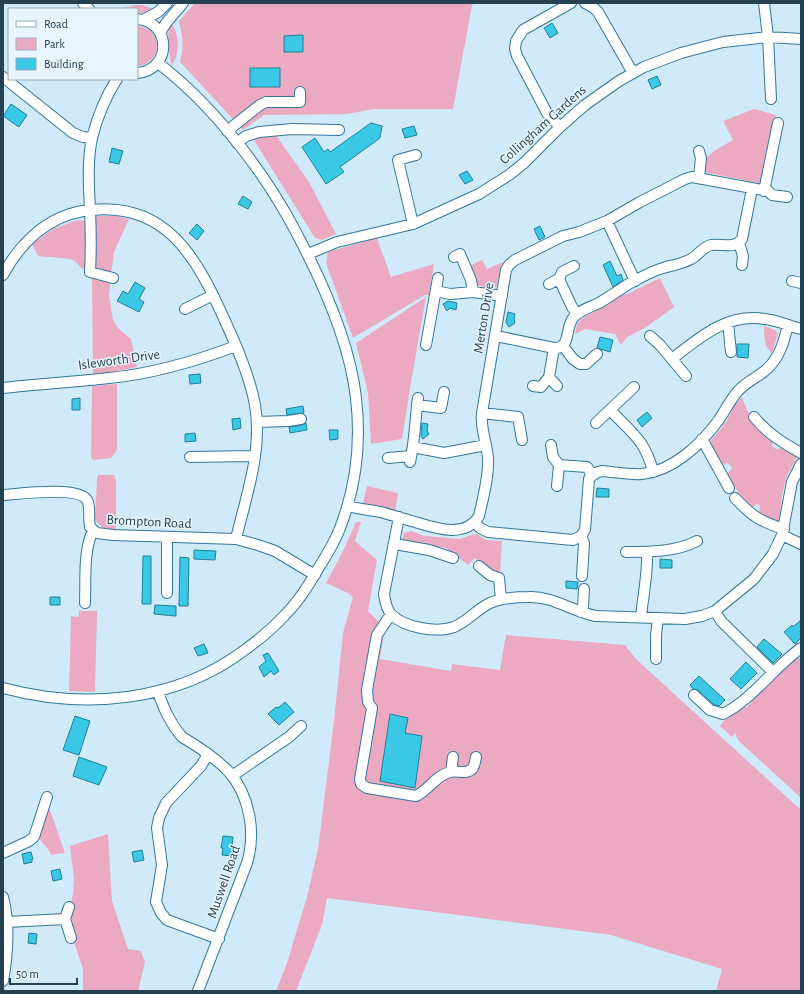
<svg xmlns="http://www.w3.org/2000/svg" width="804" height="994" viewBox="0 0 804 994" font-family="'Alegreya Sans',sans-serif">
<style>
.green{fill:#ecaac2}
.building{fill:#3ac8e7;stroke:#228094}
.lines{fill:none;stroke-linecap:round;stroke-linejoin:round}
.minor-casing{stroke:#33769b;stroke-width:12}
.minor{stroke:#fff;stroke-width:10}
.labels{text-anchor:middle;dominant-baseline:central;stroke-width:3;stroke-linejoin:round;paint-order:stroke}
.street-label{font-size:14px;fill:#254151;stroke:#e8f5fd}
</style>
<rect width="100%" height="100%" fill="#d0eafa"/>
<path class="green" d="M195 3H476L472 5 453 109H374L347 114 264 115 243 130 180 62C184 46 183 38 179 21Z
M135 5H142L154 9C148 12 143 13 137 13V9H119Z
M171 23C180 33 180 54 172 65 169 57 166 30 171 23Z
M137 26C163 28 164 62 138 66H137Z
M754 109 776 115 763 184 704 172 705 159 714 151 733 140 723 121Z
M275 134 309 182 336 234 322 240 315 238 252 137Z
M94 216H117L129 219 114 252 111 274 96 270Z
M78 220 85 221 86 225 85 267 82 269 76 262 70 259 39 256 37 254 32 244 53 229Z
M377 238 391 277 434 264 429 295H425L353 338 326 263 328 252Z
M482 260 487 269 503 262 500 270 497 286 492 289 476 285 469 266Z
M92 276 111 280 109 295 113 320 118 328 131 339 137 367 93 376Z
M660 278 674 307 645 328 627 337 621 345 615 334 585 329 575 334 577 324 584 317 606 306 620 295 627 294Z
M426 297 410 388 402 439 371 444 368 393 356 343Z
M764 326 775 330 778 333 772 353C764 347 764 336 764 326Z
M117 384V450L111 458 93 460 91 458 92 386Z
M742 397C746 409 752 422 762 431 767 436 770 436 773 443L772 446 776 449 783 448 798 456 787 475 782 495 779 523 770 521 759 513 760 505 757 504 753 507 745 503 727 474 732 468 728 463 724 465 718 461 710 442 726 422 734 406Z
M98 475H114L116 480V532L106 531 95 520 97 478Z
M367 486 398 493 395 512 363 503Z
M356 522H361L355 541 377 560 368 611 387 630 384 634 380 659 451 671 452 664 500 670 506 635 625 645 636 659 801 810V991H716L722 969 611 935 327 898 322 925 296 991H276L287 963 307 897 318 849 334 721 343 633 353 597 348 593 326 583 342 553Z
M411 531 425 536 460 539 471 535 477 534 486 540 502 541 500 574 493 573 475 558 468 565 446 548 401 542 404 533Z
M79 611H97L95 692 69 691 71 616 79 617Z
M794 658H801V798L738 740 735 733 732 737 720 726 728 716 745 707H747Z
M49 807 65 853 51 855C49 848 42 844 39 837Z
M108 834 112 901 128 949 141 951 145 962 138 991H83V969L74 942 72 935 71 902 73 894 74 880 70 846Z"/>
<path class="building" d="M552 23 558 33 550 38 544 28Z
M303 35V52H284V36Z
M250 68H280V87H250Z
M657 76 661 85 652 89 648 80Z
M11 104 27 115 19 127 3 116Z
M371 123 382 126 380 138 340 167 344 172 326 184 302 147 315 138 324 152 328 149 330 152Z
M414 126 417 135 405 138 402 129Z
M112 148 123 151 119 164 109 162Z
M467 171 473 180 465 184 459 175Z
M243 196 252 202 248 209 238 204Z
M197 224 204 231 197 240 189 233Z
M540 226 545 237 539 240 534 229Z
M610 261 617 276 621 274 623 280 613 287 603 265Z
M135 282 145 288 139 299 144 302 139 312 117 301 123 291 128 294Z
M448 301 457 303 456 310 450 308 447 311 443 304Z
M508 312 515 314 514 320 515 323 509 327 506 322Z
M600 337 613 340 610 352 597 348Z
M737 344H749L748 358 737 357Z
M200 374 201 383 190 384 189 375Z
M80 398V410H72V399Z
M303 406 304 413 287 415 286 409Z
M647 412 652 418 642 427 637 420Z
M240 418 241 428 233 430 232 419Z
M306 423 307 430 290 433 289 427 302 425Z
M422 423 428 424 427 431 429 434 423 439 421 436Z
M329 430H338V439L330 440Z
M195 433 196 441 185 442V434Z
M597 488 609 489V497H596Z
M194 550 216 551 215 560 194 559Z
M143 556H151V604H142Z
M180 557 189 558 188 606H179Z
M660 559 672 560V568H660Z
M566 581 578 582 577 589 566 588Z
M50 597H60V605H50Z
M155 605 176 606V616L154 614Z
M801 620V638L795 644 784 632 792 625 793 627Z
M764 639 782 654 773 663 757 647Z
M204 644 208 653 198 656 194 648Z
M268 653 279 671 274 675 271 671 264 677 259 667 266 661 263 655Z
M746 662 757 673 741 689 730 679Z
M699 676 725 700 719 706 713 704 698 690 693 689 690 685Z
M285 702 294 712 279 725 268 714 276 707 278 708Z
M390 714 408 718 405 733 422 736 415 788 380 781Z
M75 716 90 721 79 755 63 750Z
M79 757 107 767 99 785 73 776Z
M223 836 233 837 232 847 234 848 233 856 222 855 223 848H221Z
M142 850 144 860 134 862 132 852Z
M31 852 33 859H32V862L24 864 22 854Z
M60 869 62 879 53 881 51 871Z
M29 933 37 934 36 944 28 943Z"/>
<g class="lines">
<defs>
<path id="minor" d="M83 3 89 9
M585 3 594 8 598 12 633 73
M764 3 768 37 771 99
M137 19C172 22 172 70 137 73
M143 20 158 12 167 3
M160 33 166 23 183 3
M3 77 73 133 83 137 92 138
M560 127 547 113 517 56 515 49 516 41 523 30 571 3
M227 131 260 105 266 102H300V92
M237 143 246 136 259 132 292 129 339 130
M699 177 701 158 699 151
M764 191 778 123
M607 221 635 281
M413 224 398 160 416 155
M739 243 743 256 742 265
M308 254 337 242 413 224 479 194 509 175 524 163 560 127 585 105 619 81 644 67 681 53 723 42 768 37 801 39
M454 257 460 254 471 280 473 292
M574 266 562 272 559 279 572 307 577 314
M3 275C20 243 47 217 83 211 166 198 197 258 226 323 238 349 250 377 255 405 263 450 246 496 236 539
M113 278 90 272C91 252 91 232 90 211 89 187 87 162 92 138 97 118 106 96 117 79
M792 281 801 283
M549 284 559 279
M436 291 450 294 473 292 502 296
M185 309 213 295
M728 323 731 352
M496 336 554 348C571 349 565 328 573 318 579 310 591 307 599 303 609 297 618 291 627 285 638 279 651 271 663 268 673 265 682 264 691 259 699 255 702 247 711 245 723 243 733 250 742 239L752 189
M650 336 660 345 686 376
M426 345 438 278
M563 346 573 359 580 364H586L597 354
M672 359C700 337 727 313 765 319 777 320 789 326 801 329
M549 377 557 386
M533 386 541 387 549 377 554 348
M3 388C38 384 74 382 109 378 152 374 196 361 236 346
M417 405 441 408 444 392
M610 410C631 432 646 441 653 472
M482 413 518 417 522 440
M754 417C767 433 783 443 801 453
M257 422 288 421 301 419
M596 423 634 387
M702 439 729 488
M551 445 553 457 559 465 557 486
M413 447 444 453 486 445
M190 457 255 456
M388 458 411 456
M410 462C415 441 415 419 418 398
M559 465 587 467 592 475
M3 495C19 494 79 486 87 500 91 507 88 518 90 527L97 533 113 535 236 539 258 545 275 551 315 575
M735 498C752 516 759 521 784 529
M348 506C359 509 370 510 381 512 390 515 399 517 408 520 430 526 464 541 479 516 483 498 489 477 488 458 487 443 480 428 482 413L506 270 509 265 515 260 563 236 579 232 607 221 640 202 685 179 692 177 768 191 772 195 787 197
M399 517 384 594C385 600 386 609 391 614 404 628 437 633 454 627 467 622 477 609 490 603 502 598 516 597 529 597 553 596 573 612 596 616L685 619 702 616 715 611 754 579 773 554 782 535 792 482 801 464
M475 523 480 528 488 532 573 540 581 536 585 530 589 479C593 474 596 472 602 471 615 472 629 475 642 474 673 471 700 445 718 421 725 411 730 400 738 391 746 382 758 377 767 369 780 357 784 341 788 325
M782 535 801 544
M581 536 584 543 582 576
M395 544 429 550 453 558
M626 552C649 552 676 552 697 541
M479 566 490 575 499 578 501 599
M167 593V537
M85 603C86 579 83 552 93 530
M715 611 721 621 773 672
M581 612 583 607 584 589
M391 614 377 635 367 690 368 702 372 708 360 779 361 784 367 788 416 796C429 790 436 775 450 772 457 770 466 775 472 769 475 766 475 761 476 757
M641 617C643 595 648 574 647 552
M656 659V635L658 618
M3 688C85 710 177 702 246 649 260 639 273 628 285 615 298 602 309 585 318 569 326 556 335 542 340 528 356 487 361 441 356 398 350 344 322 281 297 234 265 172 213 105 158 63
M158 692C164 709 170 723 182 737 199 747 216 758 229 772 250 796 256 833 247 863L198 991
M694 695 710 710 723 714C754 698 773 668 801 648
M208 754 201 766 166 803 159 818 157 828 162 865 156 902 161 913 167 920 219 939
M451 772 453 757
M232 776 289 737 301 726
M3 853 29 841 34 837 47 797
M3 897C10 924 8 953 3 981
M69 907 65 919 71 938
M7 922 65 919"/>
</defs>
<use href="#minor" class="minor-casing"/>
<use href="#minor" class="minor"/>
</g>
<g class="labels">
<g class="street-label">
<text transform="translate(543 125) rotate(-42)">Collingham Gardens</text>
<text transform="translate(484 318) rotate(-81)">Merton Drive</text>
<text transform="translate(119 360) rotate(-8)">Isleworth Drive</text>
<text transform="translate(149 522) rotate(3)">Brompton Road</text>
<text transform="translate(224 882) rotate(-71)">Muswell Road</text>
</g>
</g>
<rect width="804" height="994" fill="none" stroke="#254151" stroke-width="8"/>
<rect x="8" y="8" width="130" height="72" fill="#e8f5fd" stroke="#9aadb8"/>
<rect x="16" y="21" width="20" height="6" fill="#ffffff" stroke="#9aadb8"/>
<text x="44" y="28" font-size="12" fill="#254151">Road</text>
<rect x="16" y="38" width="20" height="12" fill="#ecaac2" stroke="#9aadb8"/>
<text x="44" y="48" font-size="12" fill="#254151">Park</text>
<rect x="16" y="58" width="20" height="12" fill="#3ac8e7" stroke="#9aadb8"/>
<text x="44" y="68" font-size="12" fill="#254151">Building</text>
<path d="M10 978v6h67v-6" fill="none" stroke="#254151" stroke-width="2"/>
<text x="16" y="978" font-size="12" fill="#254151" stroke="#e8f5fd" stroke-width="3" paint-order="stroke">50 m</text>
</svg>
